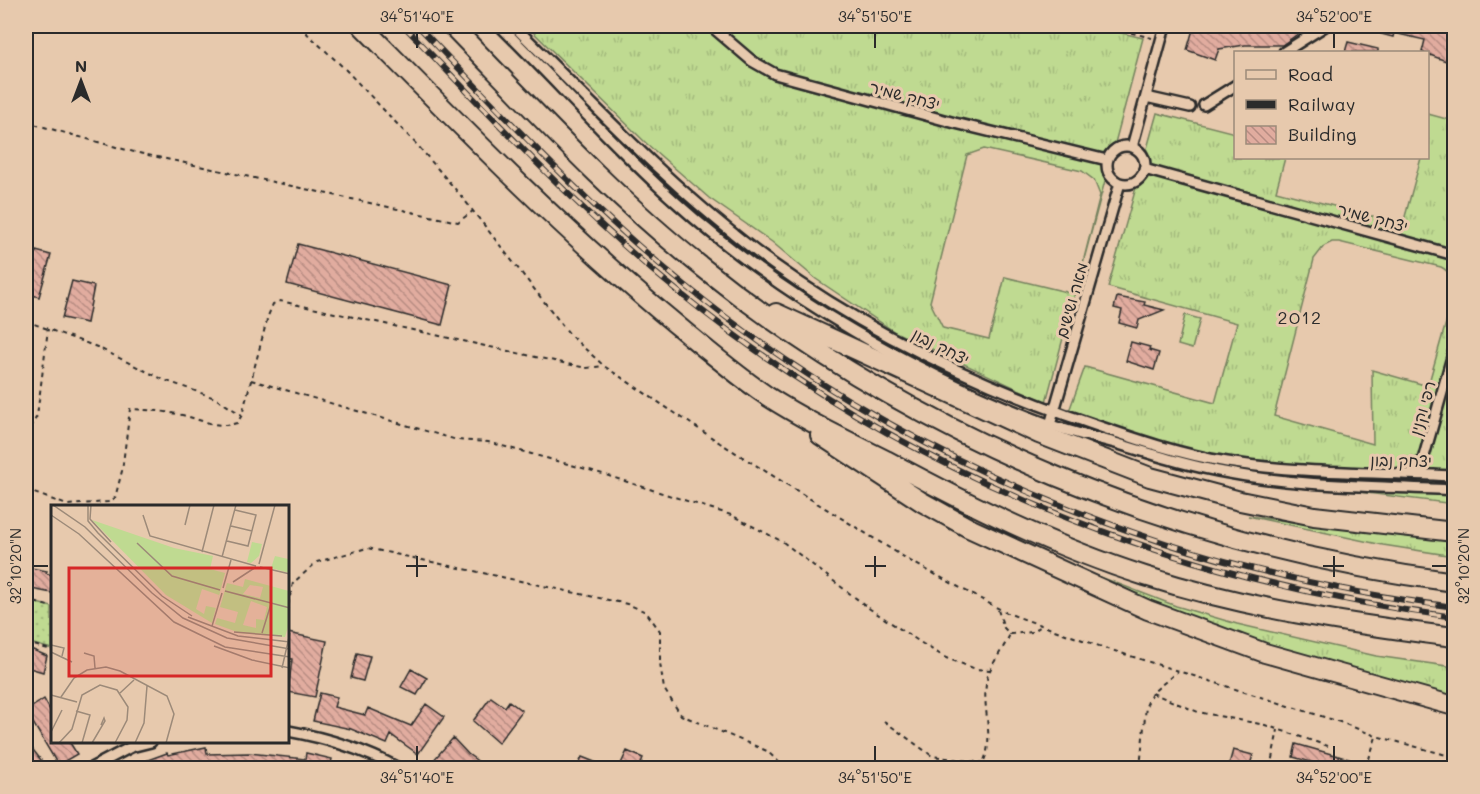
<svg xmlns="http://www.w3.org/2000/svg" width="1480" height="794" viewBox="0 0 1480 794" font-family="Mali,'Playpen Sans Hebrew',sans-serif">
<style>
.grass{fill:url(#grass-tufts);stroke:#75825e;stroke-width:1.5;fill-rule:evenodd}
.park{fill:url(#park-dots);stroke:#75825e;stroke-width:1.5}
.pitch{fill:#bfda91;stroke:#75825e;stroke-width:1.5}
.building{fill:url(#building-back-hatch);stroke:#2b2b2b;stroke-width:1.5}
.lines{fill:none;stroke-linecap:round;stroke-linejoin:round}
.street-casing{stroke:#2b2b2b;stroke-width:14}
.highway-casing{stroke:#2b2b2b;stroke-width:22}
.path{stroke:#2b2b2b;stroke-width:2;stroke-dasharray:4.5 4.5;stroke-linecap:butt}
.street{stroke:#e7c9ad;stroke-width:9}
.highway{stroke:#e7c9ad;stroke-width:18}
.rail-casing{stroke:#2b2b2b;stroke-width:6}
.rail{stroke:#e7c9ad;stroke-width:4;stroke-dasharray:11;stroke-linecap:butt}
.ticks{fill:none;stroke:#2b2b2b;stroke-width:2}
.labels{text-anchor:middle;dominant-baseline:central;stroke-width:6;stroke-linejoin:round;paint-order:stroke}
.street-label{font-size:16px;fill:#2b2b2b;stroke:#e7c9ad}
.neighbourhood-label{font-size:18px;letter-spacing:1.5px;fill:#2b2b2b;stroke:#e7c9ad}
.inset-road{fill:none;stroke:#9c8a79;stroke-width:1.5}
.view{fill:#d62828;fill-opacity:0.15;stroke:#d62828;stroke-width:3}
.inset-edge{fill:none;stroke:#2b2b2b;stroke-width:3}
.neatline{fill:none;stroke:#2b2b2b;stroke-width:2}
.ticks-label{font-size:15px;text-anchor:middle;fill:#2b2b2b}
</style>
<defs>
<pattern id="grass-tufts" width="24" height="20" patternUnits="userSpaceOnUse" patternTransform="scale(1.5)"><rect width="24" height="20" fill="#bfda91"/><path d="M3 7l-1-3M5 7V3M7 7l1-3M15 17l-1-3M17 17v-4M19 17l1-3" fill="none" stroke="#a4bb7d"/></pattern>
<pattern id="park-dots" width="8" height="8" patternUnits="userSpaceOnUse" patternTransform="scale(1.5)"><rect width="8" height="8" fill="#bfda91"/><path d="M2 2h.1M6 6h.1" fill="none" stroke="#a4bb7d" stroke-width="1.8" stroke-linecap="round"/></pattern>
<pattern id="building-back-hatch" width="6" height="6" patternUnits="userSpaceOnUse" patternTransform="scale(1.5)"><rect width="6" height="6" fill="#e1ac9f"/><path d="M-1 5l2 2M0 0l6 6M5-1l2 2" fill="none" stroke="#b78c82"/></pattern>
</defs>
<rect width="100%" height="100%" fill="#e7c9ad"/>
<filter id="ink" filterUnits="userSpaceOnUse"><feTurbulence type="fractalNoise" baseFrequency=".0167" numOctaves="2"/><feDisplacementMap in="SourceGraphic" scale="12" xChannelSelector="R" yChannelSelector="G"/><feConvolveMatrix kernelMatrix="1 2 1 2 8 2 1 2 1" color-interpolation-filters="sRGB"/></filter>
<g filter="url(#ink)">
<path class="grass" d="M527 26H1092L1143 38 1046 402 895 332 816 279 772 242 709 198 647 144ZM984 149 1082 171 1094 180 1100 195 1075 294 1005 277 989 339 943 328 930 302 967 155Z
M1157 113 1235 133 1236 158H1285L1276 191 1403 224 1421 158H1428V114L1454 121V504L1256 479 1069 411 1085 367 1215 403 1237 323 1108 287ZM1332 242H1339L1441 267C1453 273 1455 285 1453 298L1428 386 1372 370 1373 444 1274 416 1314 259 1324 246Z
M1248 516 1394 535 1454 539V556L1383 545Z
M1051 558 1176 606 1237 624 1376 656 1454 667V698L1267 646 1150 603Z"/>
<path class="park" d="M26 600 52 607V649L26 642Z"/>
<path class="pitch" d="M1185 315 1200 319 1192 349 1178 345Z"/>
<path class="building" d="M1194 26H1309L1282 45H1245L1219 49 1215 60 1187 50Z
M1379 26H1455L1446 61 1422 52 1425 40 1394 33 1393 37 1381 34Z
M1348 42 1378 49V52H1345Z
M298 244 452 285 442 325 287 284Z
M36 251 51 255 39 297 26 293Z
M72 281 94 286 87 323 62 318Z
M1117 297 1145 302 1144 305 1164 310 1139 320 1137 328 1119 323 1122 310 1114 308Z
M1131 342 1150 347 1149 350 1159 353 1154 370 1126 361Z
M26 567 47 571 46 573 52 575V593L26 588Z
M288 633 327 641 315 697 288 692 292 659 288 658Z
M26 647 47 656 43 672 26 667Z
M357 653 370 656 363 681 351 678Z
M411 669 427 678 417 695 401 687Z
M320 693 337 697 334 707 365 715 368 708 411 726 426 704 444 717 418 754 391 735 387 744 351 729 313 721Z
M491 697 505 707 509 701 522 711 498 743 473 721Z
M44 699 52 714V741H69L77 754 58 765 26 711Z
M453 738 468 754 487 768H438L431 763Z
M26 741 45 765 40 768H26Z
M1296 744 1349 759 1346 768H1332L1293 757Z
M206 747 207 754 249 753 305 759 306 753 332 759 330 768H218V763L193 768H126L167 753 168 755Z
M1233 750 1253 755 1249 768H1228Z
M627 751 643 758 639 768H619Z
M582 757 610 768H577Z"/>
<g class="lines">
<defs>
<path id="street" d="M500 26C560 85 616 149 679 205 780 296 921 377 1048 424 1072 433 1098 438 1122 445 1158 456 1193 467 1229 473 1304 487 1379 486 1454 490
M514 26C597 108 678 195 773 264 863 329 962 377 1066 415 1119 433 1172 453 1227 462 1303 474 1378 472 1454 476
M711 26 752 61 775 74 955 123 1107 160
M1284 52 1325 26
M1146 97 1190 107
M1204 105 1236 85
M1107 165a19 19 0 1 1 38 0a19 19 0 1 1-38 0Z
M1132 147 1165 26
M1144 169 1454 255
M1050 425 1120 183
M1419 474 1454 350
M288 731C327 738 363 749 398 768
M91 768 131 747 151 742"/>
<path id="highway" d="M362 26C460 125 554 222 660 311 695 340 729 370 767 396 804 420 846 440 886 460 970 505 1054 547 1145 576 1245 608 1350 624 1454 637
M452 26C533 109 611 195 702 267 917 440 1181 547 1454 582
M776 313 1039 434 1150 477 1240 501 1314 516 1454 532
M820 435 922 502 969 528 1148 610 1265 653 1454 706"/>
</defs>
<use href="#street" class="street-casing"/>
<use href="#highway" class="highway-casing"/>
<path class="path" d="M299 26 344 68 419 147 462 197 571 336 604 366 720 443 912 562 1007 613 1105 648 1340 722 1376 736 1454 757
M1105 26 1152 38
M26 122 134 152 458 222 473 211
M26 321 97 347 164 380 215 398 242 415
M251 380 457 440 488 442 593 471 731 515 783 542 870 609 923 644 946 658 976 669 990 670
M26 436 37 416 48 329
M26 490 67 505 108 502 115 498 122 471 130 409C147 410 165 411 182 415 202 420 217 429 237 423L242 415 268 316 273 304 280 301 586 368 604 366
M26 600 52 607
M288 605 293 583 317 562 367 548 627 604 646 612 660 631V663L664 689 681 715 767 751 785 768
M998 610 1004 628 1010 634 1032 632 1043 625
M26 643 52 650
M1152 693 1198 712 1265 725 1328 746
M884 721 932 756 983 763
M980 768C997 742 982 713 986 685 988 666 1003 651 1010 634
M1140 768 1146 706 1152 693 1178 671
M1270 768 1278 730
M1366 768 1376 737"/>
<use href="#street" class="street"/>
<use href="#highway" class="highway"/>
<defs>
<path id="rail" d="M404 26C493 118 580 213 680 293 901 472 1173 581 1454 617
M418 26C504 115 588 207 685 285 903 463 1176 572 1454 607"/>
</defs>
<use href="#rail" class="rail-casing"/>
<use href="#rail" class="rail"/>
</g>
</g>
<path class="ticks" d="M417 33V48M875 33V48M1334 33V48M417 556V577M875 556V577M1334 556V577M33 566H48M406 566H427M865 566H886M1323 566H1344M1432 566H1447M417 746V761M875 746V761M1334 746V761"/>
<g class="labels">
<g class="street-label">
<text transform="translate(905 95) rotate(15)">יצחק שמיר</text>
<text transform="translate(1373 217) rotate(15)">יצחק שמיר</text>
<text transform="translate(1071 300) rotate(-74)">מאה ושישים</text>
<text transform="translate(941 346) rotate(27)">יצחק נבון</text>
<text transform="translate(1422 408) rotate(-74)">רפי וקנין</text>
<text transform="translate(1401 460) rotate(1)">יצחק נבון</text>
</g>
<g class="neighbourhood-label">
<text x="1300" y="317">2012</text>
</g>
</g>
<g transform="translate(51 505)">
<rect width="238" height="238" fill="#e7c9ad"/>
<path d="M41 15 123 43 162 51 159 64 174 68 161 118 115 90ZM151 84 168 90 165 103 155 101 153 109 145 104ZM194 74 238 86V119L234 132 189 128 164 119 166 113 184 118 187 107 169 102 176 78 192 82ZM199 80 212 82 209 93 192 89ZM200 96 216 102 213 115 205 114V123L192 120Z" fill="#bfda91" fill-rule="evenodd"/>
<path d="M201 37 211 39 208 51 200 58 196 57ZM238 50V68L220 63 224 51 237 54Z" fill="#bfda91"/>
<path class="inset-road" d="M2 0 34 22 101 88 132 113 176 133 239 144M37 0V16L47 28 111 91 141 111M40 0 39 14 60 37M0 10 28 29 123 117 174 142 239 152M92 10 99 31 205 61M134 20 139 0M180 21 201 26M176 36 197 41 205 10 184 5M86 38 121 71 169 85M151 47 163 0M171 52 185 0M208 59 224 0M209 62 239 69M182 77 205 62M172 83 180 55M174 86 239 103M137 112 187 131 239 137M161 121 171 88M183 127 231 131M211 128 220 99M0 140 13 143 11 151M163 141 201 155 239 163M0 147 21 157M33 148 43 151 44 163M231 163 239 128M69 188 83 175M0 190 26 197M10 192 23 173 36 165 55 162 69 166 116 191 123 209 115 238M25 206 39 210 31 238M0 227 11 205M8 238 21 224 31 190 49 180 66 185 77 202 76 215 64 238M41 238 54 216 53 213 50 220M84 238 93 218 96 181"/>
<path class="view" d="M18 63H220V171H18Z"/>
<rect width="238" height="238" class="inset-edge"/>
</g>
<rect width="1480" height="794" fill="none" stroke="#e7c9ad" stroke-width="66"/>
<rect x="1234" y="51" width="195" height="108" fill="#e7c9ad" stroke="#9c8a79" stroke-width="1.5"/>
<rect x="1246" y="70" width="30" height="9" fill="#e7c9ad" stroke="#9c8a79" stroke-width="1.5"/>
<text x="1288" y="81" font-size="18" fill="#2b2b2b">Road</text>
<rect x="1246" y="100" width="30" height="9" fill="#2b2b2b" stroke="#9c8a79" stroke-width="1.5"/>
<text x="1288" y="111" font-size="18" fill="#2b2b2b">Railway</text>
<rect x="1246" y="126" width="30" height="18" fill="url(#building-back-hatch)" stroke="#9c8a79" stroke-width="1.5"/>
<text x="1288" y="141" font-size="18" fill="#2b2b2b">Building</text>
<g transform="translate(81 81)" stroke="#e7c9ad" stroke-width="4.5" paint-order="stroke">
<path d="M0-4.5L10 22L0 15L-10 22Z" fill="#2b2b2b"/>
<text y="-9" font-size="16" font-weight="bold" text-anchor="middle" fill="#2b2b2b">N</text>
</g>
<rect x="33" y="33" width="1414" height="728" class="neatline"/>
<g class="ticks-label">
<text x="417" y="22">34°51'40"E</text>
<text x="875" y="22">34°51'50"E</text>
<text x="1334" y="22">34°52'00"E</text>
<text transform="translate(16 566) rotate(-90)" y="5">32°10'20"N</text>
<text transform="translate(1464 566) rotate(-90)" y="5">32°10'20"N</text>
<text x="417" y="783">34°51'40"E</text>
<text x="875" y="783">34°51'50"E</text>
<text x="1334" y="783">34°52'00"E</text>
</g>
</svg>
